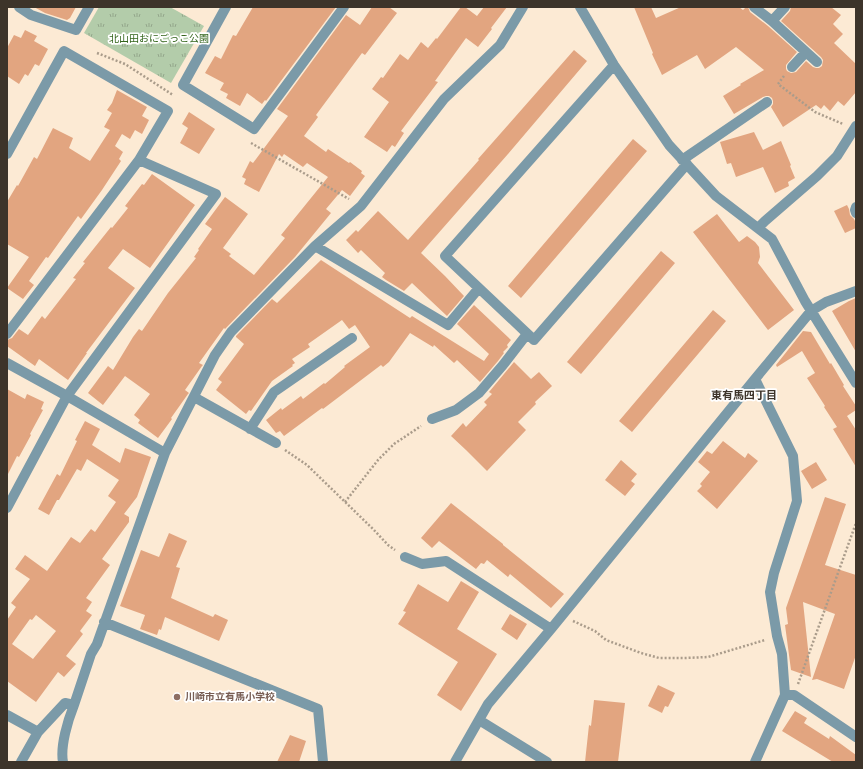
<svg xmlns="http://www.w3.org/2000/svg" width="863" height="769" viewBox="0 0 863 769" font-family="'Nunito Sans','Noto Sans JP',sans-serif">
<style>
.park{fill:url(#park-tufts)}
.building{fill:#e2a580;fill-rule:evenodd}
.lines{fill:none;stroke-linecap:round;stroke-linejoin:round}
.path{stroke:#aa9c8b;stroke-width:2.5;stroke-dasharray:2 2;stroke-linecap:butt}
.minor{stroke:#7b9aa8;stroke-width:10}
.education-dot{fill:#8d6e63;stroke:#fff;stroke-width:1.5}
.labels{text-anchor:middle;dominant-baseline:central;stroke-width:3.5;stroke-linejoin:round;paint-order:stroke}
.park-label{font-size:10px;fill:#32641a;stroke:#fff}
.education-label{font-size:10px;font-weight:bold;fill:#785e54;stroke:#fff;text-anchor:start}
.neighbourhood-label{font-size:11px;font-weight:bold;fill:#3d342a;stroke:#fff}
</style>
<defs>
<pattern id="park-tufts" width="24" height="20" patternUnits="userSpaceOnUse"><rect width="24" height="20" fill="#b3ccaa"/><path d="M3 7l-1-3M5 7V3M7 7l1-3M15 17l-1-3M17 17v-4M19 17l1-3" fill="none" stroke="#93a68b"/></pattern>
</defs>
<rect width="100%" height="100%" fill="#fcead4"/>
<path class="park" d="M99 7H170L204 26 171 83 84 33Z"/>
<path class="building" d="M34 7H76L70 18 67 20 45 13Z
M253 7H336L266 101 265 100 262 104 247 93 240 106 226 98 228 94 220 90 224 83 205 73 215 56 221 59 233 35 236 36Z
M372 7H389L397 13 365 55 362 53 316 115 318 117 304 136 326 152 328 149 349 163 350 162 362 171 361 173 365 176 350 196 342 190 326 209 331 213 295 257 225 329 224 328 199 363 203 365 202 366 185 390 189 393 188 394 171 418 172 419 158 438 138 423 140 420 134 415 150 394 125 376 103 405 88 393 108 366 113 370 133 337 139 329 142 331 168 293 196 258 194 257 199 250 198 249 212 229 205 224 225 197 248 214 223 248 231 254 229 256 254 275 285 238 281 235 328 177 307 163 303 167 284 154 282 157 279 154 259 192 244 184 246 179 242 177 250 161 253 163 288 116 277 109 346 15 360 25Z
M461 7H465L477 16 484 7H507L491 28 492 29 478 47 466 38 435 81 438 82 401 131 404 133 395 147 392 145 387 152 364 137 389 102 372 89 381 77 383 78 400 54 408 60 421 42 428 48 436 38 437 39Z
M634 7H651L656 18 681 7H739L743 10 746 7H748L750 12 768 26 797 52 786 65V69L787 71 791 73 796 72 806 61 813 67 816 68H819L822 66 823 60 821 57 781 21 790 11 791 7H831L841 15 833 24 843 34 834 43 856 64V92L844 106 838 101 830 111 824 105 821 109 816 105 783 127 771 107 773 104V101L772 98 769 96H766L763 97 734 114 723 96 741 85 740 84 764 70 736 47 705 69 697 55 662 75 652 54 653 53Z
M25 30 37 36 34 41 48 49 39 66 35 64 28 76 25 74 19 84 7 76V48L14 35 21 38Z
M574 50 587 61 508 154 421 253 445 276 464 296 447 316 412 283 404 291 386 280 382 277 385 273 361 250 358 253 346 240 356 230 358 232 378 211 408 240 479 160 478 159Z
M117 90 147 107 142 116 149 120 142 134 135 130 130 139 122 134 115 146 123 152 119 159 121 161 102 190 81 219 78 216 48 258 46 257 29 281 34 285 23 299 7 288 29 257 7 244V202L17 185 18 186 34 157 37 159 53 128 73 138 69 148 90 161 110 130 104 127 112 113 107 110 112 103Z
M189 112 215 129 199 154 180 143 188 128 182 124Z
M754 132 763 150 781 141 791 165 790 166 795 178 788 182 789 186 775 193 763 167 736 177 731 163 727 164 720 142Z
M633 139 647 151 521 298 508 286Z
M152 174 195 205 150 268 123 249 108 268 135 288 86 353H87L68 380 39 359 35 366 7 346V340L12 338 19 329 28 335 42 316 45 319 76 279 73 278 85 263 83 262 111 227 112 228 128 208 125 206 142 184 144 185Z
M847 205 849 209 850 215 854 219 856 223V228L845 233 834 211Z
M717 214 739 242 747 236 755 242 759 247 760 257 758 263 794 310 768 330 693 232Z
M661 251 675 263 581 374 567 362Z
M321 260 410 318 412 316 484 361 489 354 457 324 474 305 511 340 507 345 508 347 503 352 504 353 498 361 480 382 457 360 454 363 434 345 433 347 410 333 389 362 383 367 381 365 323 409 322 408 284 436 280 431 276 433 266 420 281 408 282 410 301 396 303 399 324 383 325 384 345 367 344 366 370 347 355 325 349 329 342 320 308 344 310 347 292 359 295 363 292 365 293 366 272 381 251 411 249 410 246 414 216 390 222 382 218 379 244 344 236 337V336L272 299 277 303Z
M856 298V352L832 311 849 301Z
M713 310 726 321 632 432 619 421Z
M803 331 811 332 830 364 831 363 844 385 843 386 856 406V410L847 416 856 430V467L833 429 837 427 824 407 825 406 807 378 815 373 802 351 777 367 776 365Z
M514 362 531 379 539 372 552 386 535 402 536 404 518 422 526 430 487 471 466 450 451 436 463 423 466 427 487 405 484 402 492 394 489 392Z
M7 389 25 399 27 394 44 402 41 409 43 410 30 434 31 435 19 457 17 456 7 476Z
M85 421 100 429 92 445 120 463 125 448 151 457 137 497 124 514 129 517V522L102 559 110 565 86 598 92 602 86 611 92 615 80 631 83 634 66 656 76 664 64 677 58 672 36 702 7 681V620L16 607 11 603 30 579 15 569 25 555 47 571 71 537 80 543 91 529 95 532 116 502 108 496 119 480 87 459 81 471 77 469 59 500H57L49 515 38 509 57 474 60 476 77 441 75 440ZM36 615 56 631 33 659 12 644 30 619 32 620Z
M723 441 745 458 748 453 758 461 717 509 697 491 702 486 700 484 710 472 698 462 707 451 712 454Z
M621 460 637 474 631 481 635 484 625 496 605 480Z
M816 462 827 480 812 489 801 471Z
M825 497 846 504 825 565 856 575V655L844 689 817 679 812 680 835 614 803 602 811 677 791 670 785 625 788 624 786 608Z
M451 503 503 544V545L564 594 551 608 510 574 508 577 487 560 484 564 481 563 476 569 439 541 432 548 421 538Z
M169 533 187 541 176 567 180 568 171 598 213 617 215 614 228 620 219 641 165 617 161 630 159 629 157 635 140 629 145 615 120 606 141 550 159 557Z
M461 581 479 592 457 629 497 654 461 711 437 695 458 662 398 624 406 612 403 611 418 584 448 602Z
M510 614 527 624 517 640 501 629Z
M658 685 675 693 668 707 665 706 662 713 648 706Z
M594 700 625 703 618 762H585L589 725 591 726Z
M795 711 807 718 804 723 829 739 830 736 856 755V762H833L782 731Z
M290 735 306 741 299 762H277Z"/>
<g class="lines">
<path class="path" d="M97 53 125 64 173 95
M784 76 778 84 815 112 843 124
M251 143 349 199
M285 450 307 465 373 529 388 545 395 550
M345 502 378 460 394 444 421 426
M573 621 595 631 606 640 641 653 659 658H685L708 657 765 640
M798 684 856 523"/>
<path class="minor" d="M19 7 31 15 76 30 89 7
M226 7 183 85 254 129 344 7
M580 7 614 65 669 145 716 196 772 239 805 301 856 383
M754 7 772 21
M785 7 772 21 817 62
M614 65 445 256 534 340 687 164
M792 67 806 52
M7 154 64 51 168 111 139 160 7 334
M139 160 216 194 67 396 165 453
M682 160 767 102
M856 207 855 210 856 213
M758 228 765 221 817 176 837 156 856 126
M315 246 448 325 479 288
M7 363 67 396 7 508
M755 379 793 456 797 501 774 573 770 592 777 636 782 654 785 695 755 762
M194 397 276 443
M432 419 456 410 479 393 503 365 527 334
M250 429 274 392 352 338
M405 557 422 564 446 561 551 629
M104 622 318 709 323 762
M785 695H794L856 737
M7 715 38 732
M479 720 547 762
M21 762 38 732 65 703 74 705 91 654 97 644 165 453 215 355 231 332 315 246 361 206 444 99 500 45 523 7
M63 762C60 746 68 720 74 705
M455 762 488 704 551 629 755 379 811 311 826 302 856 291"/>
</g>
<circle class="education-dot" cx="177" cy="697" r="4"/>
<g class="labels">
<g class="park-label">
<text x="159" y="39">北山田おにごっこ公園</text>
</g>
<g class="education-label">
<text x="185" y="697">川崎市立有馬小学校</text>
</g>
<g class="neighbourhood-label">
<text x="744" y="395">東有馬四丁目</text>
</g>
</g>
<rect width="863" height="769" fill="none" stroke="#3d342a" stroke-width="16"/>
</svg>
